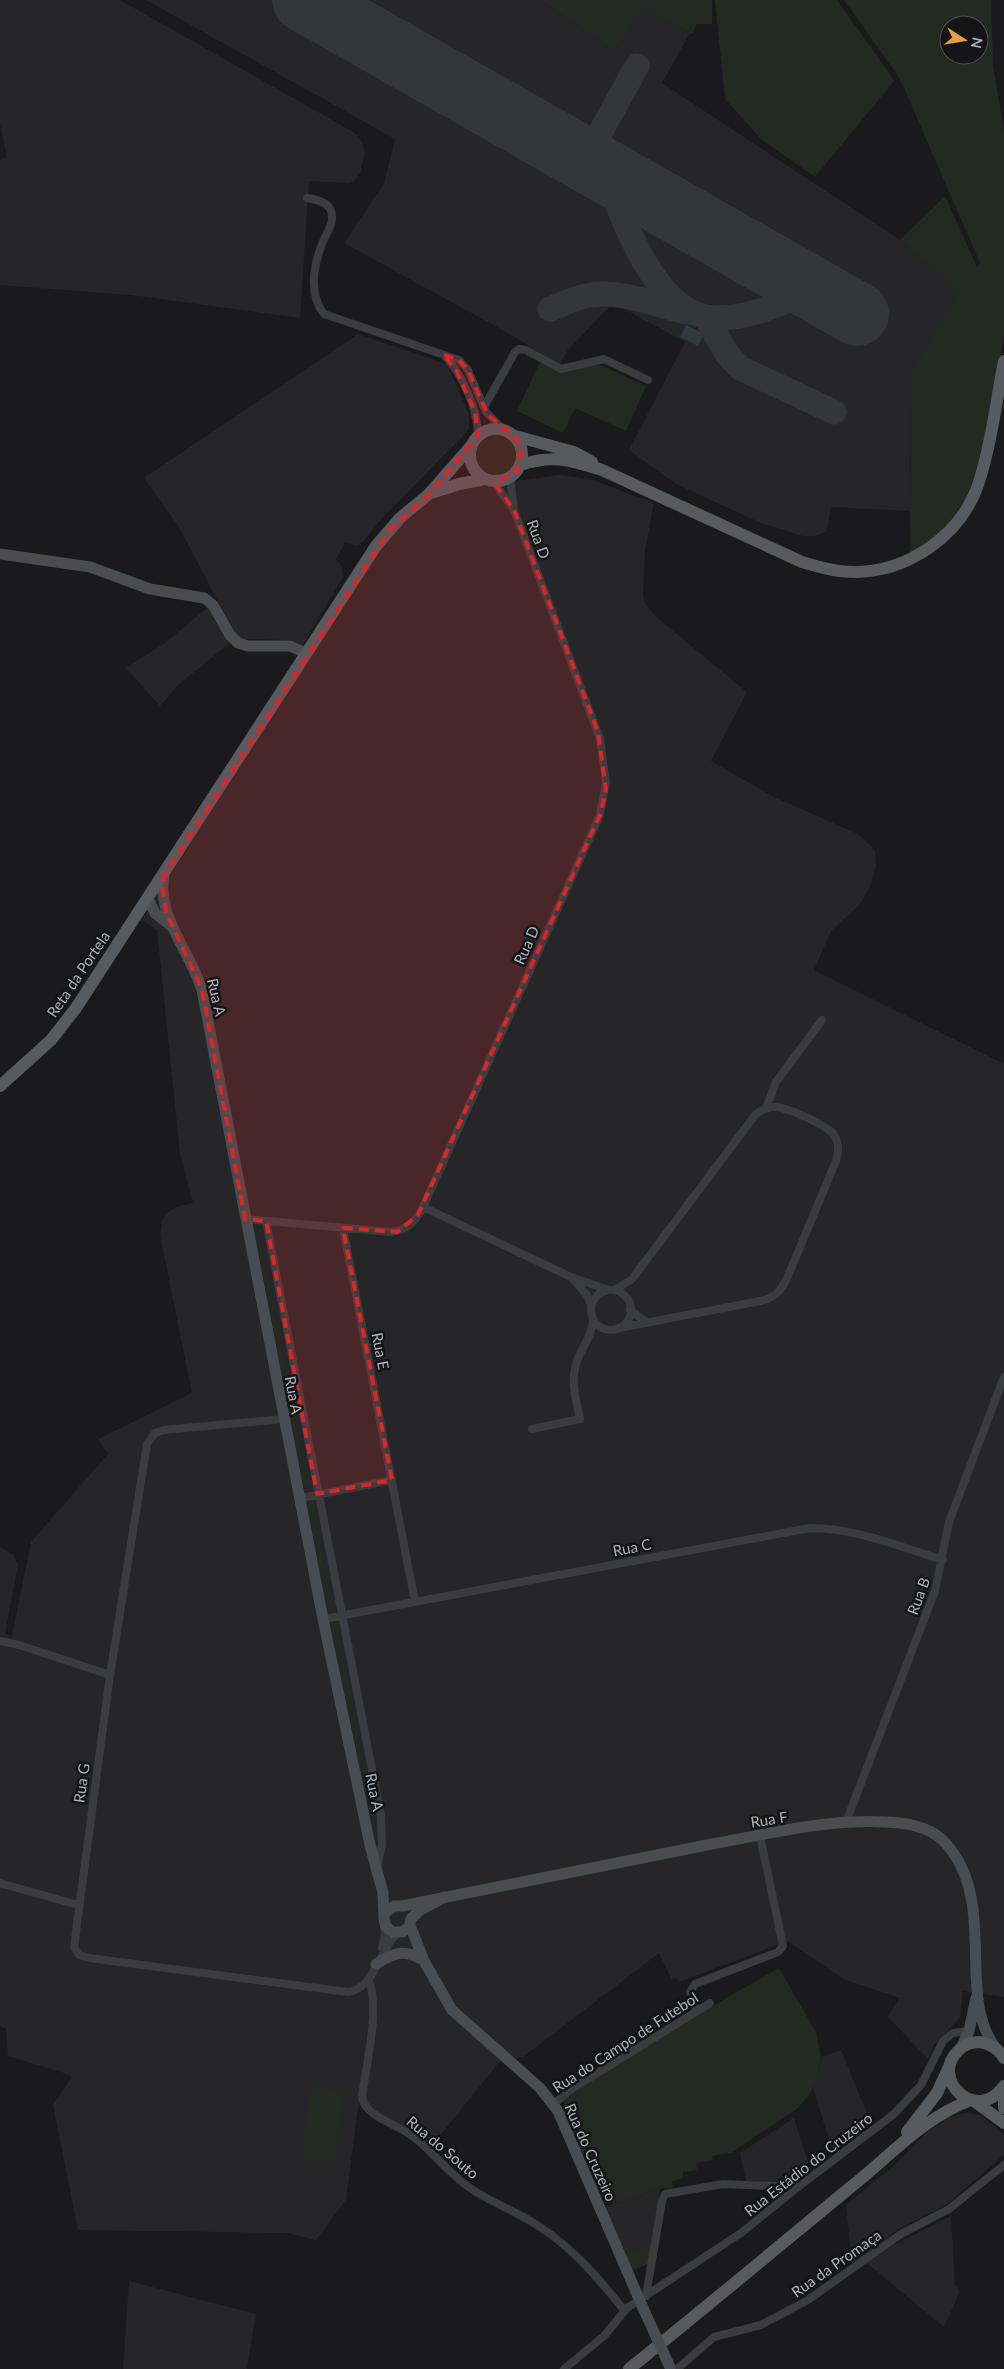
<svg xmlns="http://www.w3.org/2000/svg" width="1004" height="2369" viewBox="0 0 1004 2369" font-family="Lato,sans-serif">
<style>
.built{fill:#262629}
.green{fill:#222a22;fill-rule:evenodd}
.water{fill:#303a3f}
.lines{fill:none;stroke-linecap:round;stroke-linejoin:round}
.taxiway{stroke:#343638;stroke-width:25}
.runway{stroke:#343638;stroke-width:64}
.street{stroke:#3b3c40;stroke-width:8}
.secondary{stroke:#494c50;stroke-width:11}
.primary{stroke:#575a5f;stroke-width:12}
.secondary-bridge{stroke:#494c50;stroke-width:11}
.marked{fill:#d62828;fill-opacity:0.2;stroke:#d62828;stroke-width:4;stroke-dasharray:10 6;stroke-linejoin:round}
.labels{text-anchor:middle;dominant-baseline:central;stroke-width:5;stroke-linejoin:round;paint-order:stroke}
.street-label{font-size:15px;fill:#adb3ba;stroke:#151517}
</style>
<rect width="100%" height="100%" fill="#1a1a1c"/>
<path class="built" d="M0 0H120L355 133 362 142 365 153 360 173 354 181 349 183 309 181 300 318 131 295 0 285V160L7 157 0 124Z
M146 0H540L614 51 641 5 690 33 662 83 900 240 961 292 911 372 910 511 831 507 827 531 816 536H803L761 523 676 484 629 450 685 342 613 303 568 350 559 365 515 337 344 243 384 183 395 139Z
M358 334 447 364 469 414V428L462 437 383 517 363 542 356 545 345 543 336 559 342 567 343 577 303 645 284 640 242 639 235 634 179 527 144 478Z
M559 475 590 479 654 503 645 550 643 595 645 603 655 616 747 692 711 761 774 797 858 834 875 850 876 866 869 889 860 904 831 931 814 970 1004 1064V1997L963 1991 960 2018 935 2044 928 2059 888 2017 900 1998 845 1980 787 1941 679 1982 677 1978 672 1980 659 1953 523 2057 500 2061 430 2148 359 2099 346 2200 316 2240 286 2233 78 2230 53 2105 72 2077 64 2073 8 2056 6 2029 0 2026V1546L13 1555 18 1564 5 1634 12 1635 31 1542 108 1454 98 1439 192 1393 160 1235 163 1219 167 1213 176 1207 193 1203 180 1154 157 930 142 920 375 555 396 530 437 495 457 489Z
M209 606 230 643 178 685 160 706 126 668 165 643Z
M841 2050 871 2123 833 2152 813 2088 819 2071 821 2057Z
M965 2113 980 2115 1004 2135V2155L946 2205 900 2228 852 2265 846 2205 898 2162 926 2133 950 2117Z
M794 2118 811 2172 796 2183 746 2181 740 2153Z
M660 2188 648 2264 631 2271 605 2208Z
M951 2216 955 2285 958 2288 959 2293 944 2327 867 2263 894 2245Z
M129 2281 256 2314 247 2369H123Z"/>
<path class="green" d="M540 0H712V24H697L692 34 642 6 614 51Z
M715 0H837L892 77 894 81 815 177 762 140 725 99Z
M844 0H991L993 65 1004 131V338L982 450 973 480 965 500 948 524 933 538 910 554 911 372 960 292 900 240 945 196 977 267 980 263 904 88 896 73ZM949 25H979V55H949Z
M540 362 563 373 596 363 646 386 626 431 575 408 563 433 517 411Z
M476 455a20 20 0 1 1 40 0a20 20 0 1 1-40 0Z
M262 1245 268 1249 264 1257 306 1478 312 1480V1486L309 1488 303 1484 258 1251Z
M311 1500 317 1504 314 1513 331 1601H328L307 1506Z
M335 1622 340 1624 338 1634 371 1802 376 1806 377 1812 373 1815 368 1812 369 1803 335 1635 332 1628Z
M779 1968 816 2032 821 2057 817 2080 809 2095 798 2108 731 2153 712 2156 713 2160 696 2163 697 2170 683 2172V2179L672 2181 673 2188H660L613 2205 608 2192 600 2195 563 2105 567 2096 702 2012Z
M310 2087 343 2091 335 2164 301 2160Z
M651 2245 648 2264 631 2271 625 2256Z"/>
<path class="water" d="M686 325 704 334 698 346 680 337Z"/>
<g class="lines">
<path class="taxiway" d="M585 160 637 66
M604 171C624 219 654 315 715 318 749 319 782 303 813 290
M550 309C563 304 576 297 590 295 621 290 656 305 686 312
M706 317 727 354 740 368 834 412"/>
<path class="runway" d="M304 0 857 314"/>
<path class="street" d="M307 198C319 200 332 203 332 217 333 224 327 233 324 239 314 263 307 292 324 314L459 360 468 370 486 412 503 429
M445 356C463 376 477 408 478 434
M484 407 515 352 519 349 526 350 561 369 604 359 648 380
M493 481 513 509
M766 1108 776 1082 822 1020
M423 1207 571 1277 609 1290
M245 1219 391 1232C408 1230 416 1221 423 1207L600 815 606 782 600 739 514 510 510 477
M266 1221 381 1816 382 1845 377 1868
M343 1228 415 1602
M573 1279 587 1295 591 1305
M615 1290 632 1279 756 1114C762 1110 767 1107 774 1107 787 1107 827 1125 834 1135 839 1143 839 1152 836 1161L788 1276C782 1290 775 1298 760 1301L619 1328
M591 1310a20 20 0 1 1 40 0a20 20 0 1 1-40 0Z
M630 1310 647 1323
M283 1419 164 1430 155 1433 147 1444 110 1675 74 1947 79 1955 89 1958 348 1992C375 1989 379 1949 398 1933
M532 1429 580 1419C576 1400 570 1381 577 1361 582 1346 593 1336 593 1318
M300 1498 392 1480
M323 1619 810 1528C856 1528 900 1547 943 1560
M0 1641 19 1645 110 1675
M846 1822 935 1591 949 1522 1004 1377
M0 1883 78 1905
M382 1948 385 1935 384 1923
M368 1979C381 2005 366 2067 362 2096 363 2116 397 2124 411 2135 432 2150 448 2173 470 2188 492 2203 518 2212 540 2227 574 2249 599 2279 624 2310
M697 2011 690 1992 695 1984 778 1952 783 1946 760 1836
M554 2104 570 2090 710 2003
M646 2296 662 2201 665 2194 723 2184 798 2187
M564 2369 604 2336 627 2308 741 2233 798 2187 894 2114 921 2085 943 2041 953 2033 969 2031
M677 2369 714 2337 761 2325 808 2300 901 2234 949 2209 1004 2165"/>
<path class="secondary" d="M0 554 90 567 150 589 204 598 213 605 230 635 238 643 248 646H290L306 653
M164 875C156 916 190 951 202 990L323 1619 370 1845 383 1893 384 1919 386 1927 393 1932H402L409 1927 411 1919 419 1911 445 1897
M148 899 155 913 171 926
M384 1914 394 1906H402C504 1886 605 1865 707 1845 769 1834 836 1816 900 1823 922 1826 939 1832 952 1851 995 1909 957 1999 996 2048
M410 1925 424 1961 452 2010 540 2088 558 2111 643 2308
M376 1964C393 1953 406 1948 424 1961
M961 2048 969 2031 976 1998"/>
<path class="primary" d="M470 455a26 26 0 1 1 52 0a26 26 0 1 1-52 0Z
M515 436 574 452 592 462
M520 465C553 454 570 460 602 470L802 562C819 567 836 572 854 572 908 572 960 536 978 485 991 446 996 402 1004 361
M431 493 459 484 485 479
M0 1086 51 1040 76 1008 376 546 400 518 429 494 471 446
M1004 2058C999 2049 989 2043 979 2042 971 2042 963 2045 958 2051 929 2079 977 2125 1004 2086
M1004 2087V2108
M974 2101 1004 2123
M907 2132 937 2093 949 2067
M629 2369C704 2309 778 2247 852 2186 891 2155 923 2118 971 2100"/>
<path class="secondary-bridge" d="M643 2308 670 2367"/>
</g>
<path class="marked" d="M444 355 459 360 468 370 488 415 515 436 522 450 517 471 495 484 514 510 598 732 606 790 600 815 418 1215 397 1232 343 1228 392 1480 317 1494 266 1221 245 1219 202 990 166 912 162 886 164 875 391 528 429 494 478 434 475 412 457 372Z"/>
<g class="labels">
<g class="street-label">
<text transform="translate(539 539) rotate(70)">Rua D</text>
<text transform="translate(526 945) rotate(-66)">Rua D</text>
<text transform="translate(78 974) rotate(-56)">Reta da Portela</text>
<text transform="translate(217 997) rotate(77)">Rua A</text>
<text transform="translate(381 1351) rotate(79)">Rua E</text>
<text transform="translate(294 1395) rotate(79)">Rua A</text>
<text transform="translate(632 1547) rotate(-11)">Rua C</text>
<text transform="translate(918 1596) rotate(-70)">Rua B</text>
<text transform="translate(81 1783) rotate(-82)">Rua G</text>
<text transform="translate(375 1792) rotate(78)">Rua A</text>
<text transform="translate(769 1819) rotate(-9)">Rua F</text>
<text transform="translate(625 2042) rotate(-33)">Rua do Campo de Futebol</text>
<text transform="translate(443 2147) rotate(40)">Rua do Souto</text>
<text transform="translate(591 2152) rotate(66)">Rua do Cruzeiro</text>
<text transform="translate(808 2164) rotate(-38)">Rua Estádio do Cruzeiro</text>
<text transform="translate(836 2263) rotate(-35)">Rua da Promaça</text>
</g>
</g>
<g transform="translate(964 40) rotate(102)"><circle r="24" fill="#151517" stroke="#525458"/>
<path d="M0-4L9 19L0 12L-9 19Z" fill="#e69d47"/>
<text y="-8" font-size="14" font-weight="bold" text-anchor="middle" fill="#adb3ba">N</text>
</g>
</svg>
